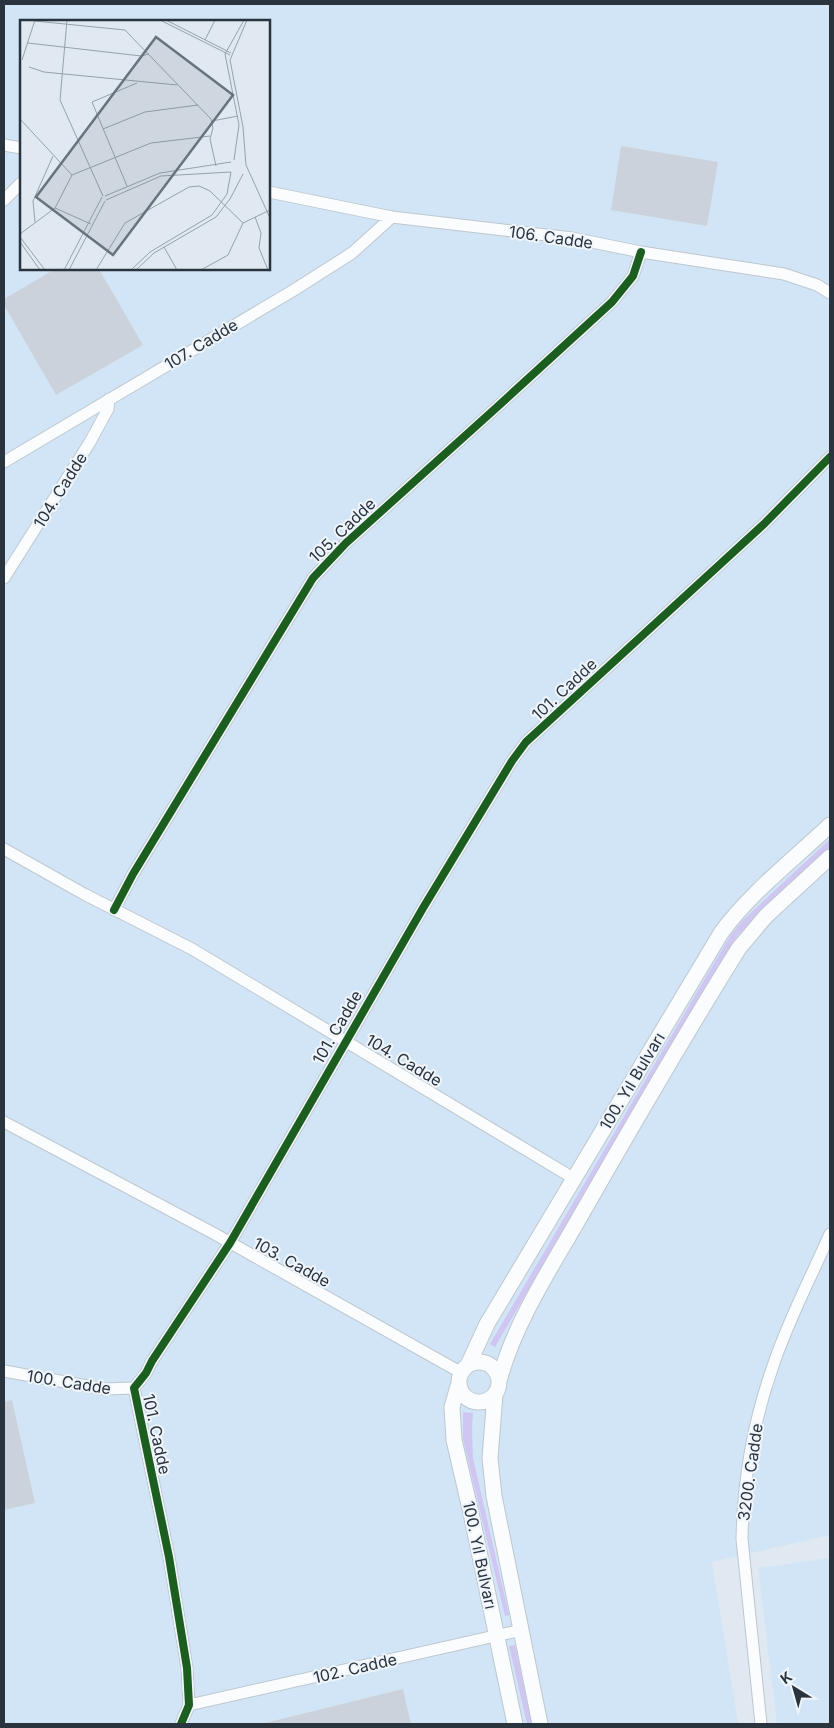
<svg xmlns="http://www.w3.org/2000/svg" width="834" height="1728" viewBox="0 0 834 1728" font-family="Inter,sans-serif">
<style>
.built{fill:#d1e5f6;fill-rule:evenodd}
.green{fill:#d0c6f2}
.building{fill:#ccd2dc}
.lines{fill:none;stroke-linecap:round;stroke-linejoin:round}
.street-casing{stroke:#bec7cf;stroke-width:13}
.secondary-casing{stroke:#bec7cf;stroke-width:17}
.street{stroke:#fafcfd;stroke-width:11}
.secondary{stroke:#fafcfd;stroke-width:15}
.cycleway-casing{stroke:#eff5fa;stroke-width:11}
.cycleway{stroke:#1b5e20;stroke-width:8}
.labels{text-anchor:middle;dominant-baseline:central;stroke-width:4;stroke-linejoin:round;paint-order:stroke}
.street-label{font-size:16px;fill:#29343e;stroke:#eff5fa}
.inset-road{fill:none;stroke:#97a1a9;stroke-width:1}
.view{fill:#69737d;fill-opacity:0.15;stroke:#69737d;stroke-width:2.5}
.inset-edge{fill:none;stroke:#29343e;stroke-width:2.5}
</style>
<rect width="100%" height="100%" fill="#e0e9f1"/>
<path class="built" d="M4 4H830V1535L712 1562 738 1724H4ZM21 21H269V269H21Z
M830 1558V1724H777L758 1568Z"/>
<path class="green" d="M830 839V848L737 936 685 1021 495 1347 490 1344 730 936 743 920Z
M463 1412 473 1413 472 1428 473 1458 509 1615 505 1616 463 1439Z
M515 1645 532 1724H527L509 1646Z"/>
<path class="building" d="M621 146 718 162 707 226 611 210Z
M55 269H99L143 345 56 395 4 305V299Z
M12 1400 35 1503 4 1510V1402Z
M403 1689 411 1724H261Z"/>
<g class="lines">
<defs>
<path id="street" d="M4 145 21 148
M269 192 392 217 572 238 641 252 784 274 817 285 830 293
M4 200 21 183
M4 462 294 290 352 253 392 217
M4 578 90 442 108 409 109 399
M4 849 84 894 192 949 573 1178
M114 910 133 874 313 578 346 543 496 408 612 302 633 276 641 252
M4 1122 213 1233 460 1372
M4 1371 104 1389 134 1388
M189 1705 522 1630
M181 1724 189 1705 187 1668 169 1557 134 1388 146 1373 152 1361 230 1243 423 908 512 761 526 742 764 524 830 457
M761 1724 742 1539C743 1480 754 1419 774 1363 789 1319 811 1277 830 1234"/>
<path id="secondary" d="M459 1382a20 20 0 1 1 40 0a20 20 0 1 1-40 0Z
M469 1363 487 1324 721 933C750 893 794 859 830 825
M499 1381C515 1321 551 1268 581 1215 632 1126 684 1036 739 948L766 916 830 857
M458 1386 452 1407 454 1440 471 1513 515 1724
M495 1394 490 1458 494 1496 540 1724"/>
</defs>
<use href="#street" class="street-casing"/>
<use href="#secondary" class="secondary-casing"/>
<use href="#street" class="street"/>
<use href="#secondary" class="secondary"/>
<defs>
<path id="cycleway" d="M114 910 133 874 313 578 346 543 496 408 612 302 633 276 641 252
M181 1724 189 1705 187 1668 169 1557 134 1388 146 1373 152 1361 230 1243 423 908 512 761 526 742 764 524 830 457"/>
</defs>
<use href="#cycleway" class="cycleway-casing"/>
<use href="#cycleway" class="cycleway"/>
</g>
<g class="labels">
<g class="street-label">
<text transform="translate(551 237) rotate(8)">106. Cadde</text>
<text transform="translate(201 344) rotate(-31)">107. Cadde</text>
<text transform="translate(60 490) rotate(-58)">104. Cadde</text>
<text transform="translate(342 530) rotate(-44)">105. Cadde</text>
<text transform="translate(564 689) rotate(-43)">101. Cadde</text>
<text transform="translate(337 1027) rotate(-60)">101. Cadde</text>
<text transform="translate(404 1060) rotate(31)">104. Cadde</text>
<text transform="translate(632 1081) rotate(-59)">100. Yıl Bulvarı</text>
<text transform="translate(292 1262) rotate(29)">103. Cadde</text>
<text transform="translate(69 1382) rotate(9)">100. Cadde</text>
<text transform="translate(157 1434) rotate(78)">101. Cadde</text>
<text transform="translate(750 1472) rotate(-82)">3200. Cadde</text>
<text transform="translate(480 1555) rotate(78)">100. Yıl Bulvarı</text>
<text transform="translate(355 1668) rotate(-13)">102. Cadde</text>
</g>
</g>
<g transform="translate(20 20)">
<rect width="250" height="250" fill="#e0e9f1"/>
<path class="inset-road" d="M47 0 40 80 83 176M140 0 210 35M146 0 211 33M15 1 105 10M105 10 191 99 193 108 190 119 196 146M185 20 195 0M8 23 121 36 129 34M2 40 15 0M9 47 24 52 157 65M0 99 52 155M192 101 218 96M83 109 125 92 178 85M214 140 219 105 205 34 224 0M226 145 250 198M226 145 223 107 210 40 227 0M107 166 72 82 117 63M85 176 140 153 211 142M86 180 141 156 211 152 207 174 192 195 130 232 111 250M35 188 71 204M235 197 241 213 239 228 248 250M15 202 13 181 33 136M0 214 35 188 52 155 131 123 190 116M0 217 25 250M0 222 20 250M144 227 157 250M44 250 82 177M49 250 85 181M76 250 105 203 169 167 179 166 190 171 223 203M116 250 134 233 196 197 210 179 223 154M181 250 208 235 223 203 250 190"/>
<path class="view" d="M136 17 213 75 93 235 16 177Z"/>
<rect width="250" height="250" class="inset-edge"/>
</g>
<rect width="834" height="1728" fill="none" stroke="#29343e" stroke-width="10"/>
<g transform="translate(794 1688) rotate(323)" stroke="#eff5fa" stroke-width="4" paint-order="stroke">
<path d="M0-4L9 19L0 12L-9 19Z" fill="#29343e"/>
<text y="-8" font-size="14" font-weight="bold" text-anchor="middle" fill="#29343e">K</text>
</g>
</svg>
